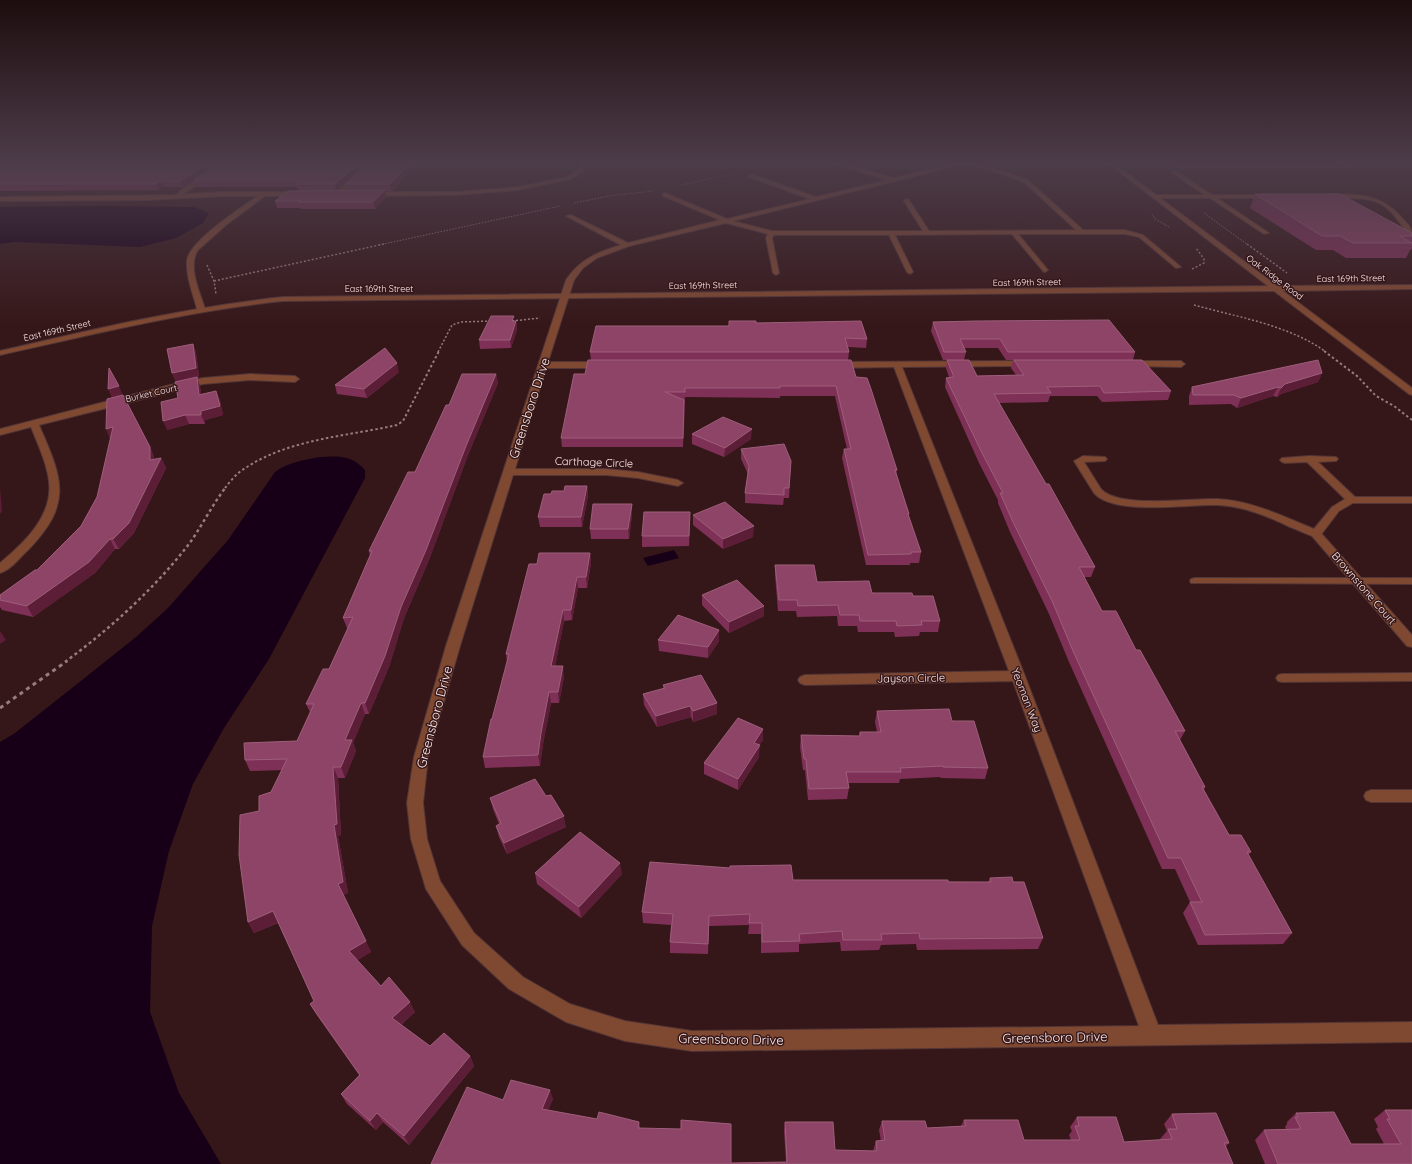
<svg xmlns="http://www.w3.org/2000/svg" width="1412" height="1164" viewBox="0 0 1412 1164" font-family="Quicksand,sans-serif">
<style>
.water{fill:#170017}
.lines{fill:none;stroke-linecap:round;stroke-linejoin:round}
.service-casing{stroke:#523536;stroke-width:2}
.minor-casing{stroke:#523536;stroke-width:2}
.tertiary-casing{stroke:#523536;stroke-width:2}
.path-far4{stroke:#957c7d;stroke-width:1;stroke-dasharray:1.5 1.5;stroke-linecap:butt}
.path-far3{stroke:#957c7d;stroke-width:1.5;stroke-dasharray:2 2;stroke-linecap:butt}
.path-far2{stroke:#957c7d;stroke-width:2;stroke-dasharray:2.5 2.5;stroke-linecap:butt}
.path-far1{stroke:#957c7d;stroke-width:2.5;stroke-dasharray:3 3;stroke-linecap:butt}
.path{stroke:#957c7d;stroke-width:3;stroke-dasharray:4 4;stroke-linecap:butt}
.service{fill:#7f4831;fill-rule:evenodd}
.minor{fill:#7f4831;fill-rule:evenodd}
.tertiary{fill:#7f4831;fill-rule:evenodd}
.wall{fill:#7f3056;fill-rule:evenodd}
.shaded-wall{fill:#5c1e37}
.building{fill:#8d4466;stroke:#9e5e7b}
.labels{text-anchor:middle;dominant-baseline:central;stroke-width:3;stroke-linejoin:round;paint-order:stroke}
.far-street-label{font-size:9px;fill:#fceaea;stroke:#361719}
.street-label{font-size:11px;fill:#fceaea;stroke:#361719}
.near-street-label{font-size:13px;fill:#fceaea;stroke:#361719}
</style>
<rect width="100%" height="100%" fill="#361719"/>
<path class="water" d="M108 206 194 207 209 213 203 223 176 238 140 247 15 242 0 244V207Z
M320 457C338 456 352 455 365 470V478L269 659 224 728 193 784 169 851 152 926 150 1012 179 1093 221 1164H0V742L15 733 72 688 136 637 168 608 228 540 275 472C289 462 303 460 320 457Z
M674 550 679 558 648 566 643 558Z"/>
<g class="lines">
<defs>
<path id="service" d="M1163 161H1167L1174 166H1345L1337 161H1342L1354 167 1352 168H1173Z
M1172 171H1176L1212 195H1271V197L1269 198H1217L1269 233 1264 234 1210 198H1153L1152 197 1155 195H1205L1172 173Z
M1330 194C1360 194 1382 194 1403 219 1408 224 1412 228 1412 235 1403 230 1397 217 1389 210 1372 194 1349 200 1328 197V195Z
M1083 456 1105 457 1107 459 1105 461 1084 462 1101 489C1119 509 1191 498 1218 499 1252 501 1283 516 1314 529L1332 507 1345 499 1307 462 1285 463 1282 462 1280 460 1282 458 1309 456 1336 457 1338 459 1336 461 1318 462 1355 497H1412V503H1353L1339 511 1320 536 1316 537C1307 535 1299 530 1290 527 1267 516 1243 506 1217 505 1188 504 1114 516 1094 493L1074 461Z
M1195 578H1412V584L1191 583 1190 581 1191 579Z
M1412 673V681L1282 682 1278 681 1276 678 1278 675 1282 674Z
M1371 790H1412V802H1371L1366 800 1364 796 1366 792Z"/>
<path id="minor" d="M226 161H232L183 194 224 192H298L301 194 298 196H265L226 225 198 250C187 266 200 292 205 309L201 311 197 309C193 294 186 277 187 261 188 242 242 207 258 196H224L148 200 0 201V197L176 195 185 187Z
M371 161H377L340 195H336V193Z
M584 161H589L582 172 571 179 518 190 455 195 371 196 368 194 371 192H455L518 187 567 177 578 169Z
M829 161H835L894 178 962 161H974L971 163 1009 173 1029 181 1083 230H1125L1143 235 1181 267 1176 268 1139 237 1125 234H1018L1047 269 1048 270 1045 272 1043 271 1012 234 895 235 913 272 910 274 907 272 889 235H774L772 238 779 273 776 275 773 273 766 238 768 234 726 223 629 246 597 258 583 268 574 280 548 362H604L608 365 604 368H546L515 469H606L638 472 678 480 683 483 678 486 638 478 606 475H513L460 646 428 757 423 803 427 839 440 881 474 933 523 977 570 1004 625 1021 692 1031 1139 1026 1013 681 805 685 800 683 798 680 800 677 805 675 1009 671 894 367 836 368 832 365 836 362 1028 361 1031 362 1032 364 1031 366 902 367 1025 676 1158 1025 1412 1022V1042L692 1051 625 1041 566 1022 509 989 462 945 426 889 411 839 407 803 414 757 446 646 566 280C580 259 598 252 621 245L566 216 571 215 628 243 720 220 663 196V194L665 193 727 219 810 199 749 177V175L751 174 816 197 887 180 829 162ZM965 164 1005 175 1025 183 1076 230 929 231 909 200 907 199 904 201 923 231H772L733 221Z
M1130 361H1181L1185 364 1181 367 1127 366 1126 364 1127 362Z
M250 374 295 376 299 379 295 382 250 380 203 384 39 425C62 478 74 503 28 550 20 557 11 570 0 573V563C24 543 53 516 49 482 47 463 38 445 31 427L0 435V429L166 386 203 378Z
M1316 531 1320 532 1412 635V647L1407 646 1312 536 1310 534Z"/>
<path id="tertiary" d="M1105 161H1111L1277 286 1412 285V289L1283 291 1412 388V395L1409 394 1274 291 283 301C187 311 94 334 0 355V351C94 329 187 307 283 297L1268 286Z"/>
</defs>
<use href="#service" class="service-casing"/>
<use href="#minor" class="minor-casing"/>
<use href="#tertiary" class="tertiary-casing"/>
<path class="path-far4" d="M1082 161 1096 168
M761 163 774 161
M681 185 738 173
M574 203 609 196 652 191
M1204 213 1248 245
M1152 214 1155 219 1169 227
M379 245 560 206"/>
<path class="path-far3" d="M1247 244 1287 273
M207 265 214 281 216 294
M1192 269 1204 263V259L1196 248
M214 281 384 244
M1194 305C1237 317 1289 325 1326 352
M512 321 540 318
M438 352 452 325 461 322 491 321"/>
<path class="path-far2" d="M1324 351 1357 376 1376 396 1394 406 1412 420
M225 488C231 480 238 472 247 467 290 439 348 436 397 425L403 421 439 351"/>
<path class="path-far1" d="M65 662C111 628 154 589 189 544 202 526 212 505 226 487"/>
<path class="path" d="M0 708 67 661"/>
<use href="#service" class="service"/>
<use href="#minor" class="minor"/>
<use href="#tertiary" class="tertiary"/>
</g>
<path class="wall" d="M0 161H369L337 190H347L345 184 371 161H563L562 163H418L392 191H385L386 197 375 209H301L300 208H277L275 201 298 190 297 187H196L194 180 205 173 183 187H163L158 190 0 191Z
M626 161H725H716L626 163Z
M1186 161H1306L1305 162H1189Z
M1255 194 1412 233V248L1411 250H1410L1406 258H1346L1333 250H1316L1250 208Z
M514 321H516L517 330 511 348 480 349 479 340Z
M729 321 756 323 867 339 866 348 848 347 849 352 848 360 897 470 896 474 909 514V518L921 552 919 563H910V565H866L842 458 844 449H847L835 396H780V398L685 397 683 447H562L561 438 585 374 591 360 590 352 729 326Z
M933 322 1135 352 1133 360 1171 391 1168 400 1102 402 1097 396H1050L1048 402 999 403 1046 484 1095 567 1091 577H1084L1102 611 1136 650 1185 731 1180 740 1205 787 1204 790 1229 835 1251 852 1248 855 1292 933 1283 944 1198 945 1183 913 1190 902 1175 869H1162L1069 662 1049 614 1010 532 998 503V500L979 463 945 387 946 378 949 377 946 368 947 360H943L931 331ZM964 348H998L1006 360H1013L1011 368 1016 375 977 376 964 360 966 352Z
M193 344 196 353 199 377 197 378 200 386 201 394 216 391 220 401 223 415 205 420V424H189L167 430 178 398 176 382 172 373Z
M399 372 367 398 337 394 335 385Z
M1322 373 1318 382 1281 394 1277 397 1273 396 1237 408 1231 404 1189 405V396L1192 387Z
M496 374 498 383 468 455 429 560 404 618 389 667 369 714H365L353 743 356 751 345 778H338L341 835 338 836 348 893 343 895 371 952 357 960 381 986 415 1012 401 1025 430 1046 470 1056 474 1066 409 1145 383 1122 376 1130 347 1104 341 1094 359 1075 316 1014 310 1004 314 1001 278 923 254 933 248 922 259 811 271 792 282 770 250 771 245 760 297 741 310 712 306 704 329 669 348 628H347L343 618 370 556 369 551 415 472 449 405Z
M123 395 150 447 154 457V459L161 458 166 468 134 533 119 549H115L95 573 33 617 2 610 0 607V595L37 570 81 526 97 497 111 439H110Z
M692 434 751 439 724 457 692 444Z
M741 449 791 461 789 498H784L783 505 745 503V493L748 474 741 459Z
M587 486 588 496 582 527H540L538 517 551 494Z
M632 504V515L629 539H591L590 529Z
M693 515 753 537 723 549 693 525Z
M690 523 689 546 642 547V536Z
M590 553 591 563 587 588H578L572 620 564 621 555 666 564 677 559 703H551L543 744 540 766 485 768 483 757 507 662 506 654 537 564Z
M775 565 817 582 872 593 913 596 940 621 938 632H920L919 636 895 637 894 632H858L857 626H838L837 616 797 617 796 611H778L775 575Z
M702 595 764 606V616L729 633 702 605Z
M658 640 719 641 708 658 659 651Z
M663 685 717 714 693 722 691 717 657 727 644 705 643 694 663 689Z
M877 711 952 721 988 768 985 779 941 778 940 777 900 779 899 783H848L849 788 847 799 808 800 805 770H803L800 747 801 735 859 736 860 732H877L875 722Z
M763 729V740L759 745V757L738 790 704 774V763Z
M546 796 566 827 507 854 499 837 496 826 499 824 493 809 490 798Z
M535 873 622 874 581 918 537 884Z
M990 878 1013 882 1043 938 1038 949 917 950 916 944 881 945 879 950 841 951 840 942 799 944V952L761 953V934H748L749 925 709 926 708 954 670 953V942L671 925 643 923 642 912 793 880 988 882Z
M553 1099 548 1110 597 1119 639 1122 640 1128 731 1163 786 1162 784 1131 785 1122 835 1150 873 1151 876 1141H881L879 1130 882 1121 927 1128 961 1126 964 1120 1024 1140H1071L1069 1135 1072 1131 1070 1127 1077 1117 1124 1142 1161 1140 1160 1139 1167 1131 1164 1124 1172 1114 1229 1143 1226 1146 1233 1164H431L503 1100Z
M1385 1110H1412V1164H1265L1255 1140 1264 1130 1286 1129 1285 1127 1287 1124V1122L1296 1113 1351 1144H1384L1376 1129 1378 1127 1374 1119Z"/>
<path class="shaded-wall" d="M212 161H224L183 187 180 181Z
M361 161H369L336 190 335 184Z
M413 161H418V163L392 191 390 184Z
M161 181 163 187 158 190 156 184Z
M385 190 386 197 375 209 373 202Z
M516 321 517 330 511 348 510 340Z
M193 344 196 353 199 377 197 378 200 386 203 404 176 382 172 373Z
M397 363 399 372 367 398 364 389Z
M1322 373 1318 382 1281 394 1277 397 1281 388 1285 384Z
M496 374 498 383 468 455 429 560 404 618 389 667 369 714 365 703 401 607 466 446Z
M119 386 123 396 112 398 108 389Z
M1278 387 1273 396 1237 408 1241 398Z
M216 391 220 401 223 415 205 420V424L201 415V411Z
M684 400 685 410 683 447V438Z
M185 415 189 424 167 430 163 421Z
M113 427 118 437 110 439 106 429Z
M752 429 751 439 724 457 725 448Z
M150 447 154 457 155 470 150 460Z
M161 458 166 468 134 533 119 549 113 539Z
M587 486 588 496 582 527 581 517Z
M0 488 2 511 0 514Z
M632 504V515L629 539 628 529Z
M690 512V523L689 546V536Z
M754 526 753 537 723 549V539Z
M110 539 115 549 95 573 33 617 27 606Z
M590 553 591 563 587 588 586 577Z
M577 577 578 588 572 620 571 610Z
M764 606V616L729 633V622Z
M563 610 564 621 553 677 551 666Z
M719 630V641L708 658V647Z
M0 631 6 640 0 644Z
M563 666 564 677 559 703 558 692Z
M549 692 551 703 543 744 540 766 538 755 541 733Z
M361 703 365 714 353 743 356 751 345 778 341 767 345 740Z
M717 703V714L693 722V711Z
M690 706 691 717 657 727 656 716Z
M763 729V740L753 754 754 743Z
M760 745 759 757 738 790V779Z
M333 767 338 778 341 835 338 836 348 893 343 895 338 884 334 825Z
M564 816 566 827 507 854 504 843Z
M620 863 622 874 581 918 579 907Z
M273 911 279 922 254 933 248 922Z
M366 941 371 952 355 962 349 951Z
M410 1002 415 1012 397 1028 392 1018Z
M470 1056 474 1066 409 1145 404 1136Z
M550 1090 553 1099 545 1118 542 1109Z
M377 1113 383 1122 376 1130 370 1121Z"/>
<path class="building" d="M0 161H212L180 181H161L156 184H0Z
M223 161H361L335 184H296L301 180H194Z
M371 161H413L390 184H345Z
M385 190 373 202H299L301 201H275L288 191Z
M1255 194H1340L1412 233V236H1400L1412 243H1353L1340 236H1322Z
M491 316H514L512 321H516L510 340H479Z
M1109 320 1135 352H1008L1000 339H960L966 352H944L933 322 976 321Z
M729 321H756V323L861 321 867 339 845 338 849 352H590L596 326H729Z
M193 344 196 368 172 373 167 349Z
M385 348 397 363 364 389 335 385Z
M588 360H851L856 377 867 378 871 389 897 470H895L909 514H908L921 552H911V554L868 555 844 449H851L836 386H780V388H685V392H665L684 400 683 438H561L574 374H585Z
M947 360H969L977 376 1024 375 1014 360H1142L1171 391 1104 393 1100 386 1047 387 1051 393 994 394 1046 484H1049L1095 567H1079L1102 611H1116L1136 650H1140L1185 731H1175L1205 787H1202L1229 835H1241L1251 852H1247L1292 933 1205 935 1190 902H1202L1181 858H1168L1073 651 1053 603 1013 522 1000 493H1003L982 453 946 378 954 377Z
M1318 360 1322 373 1285 384 1281 388 1278 387 1241 398 1234 395H1193L1192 387Z
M109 368 119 386 108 389Z
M462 374H496L466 446 426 550 401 607 385 656 365 703H361L345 740H352L341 767H333L337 824 334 825 343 882 338 884 366 941 349 951 381 986 389 977 410 1002 392 1018 430 1046 444 1033 470 1056 404 1136 377 1113 370 1121 341 1094 360 1075 310 1004 314 1001 273 911 248 922 239 855 240 815 259 811V796L271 792 287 759 245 760 244 743 297 741 314 704H306L323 669H329L353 617 343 618 372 551H369L408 472H415L446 405H449Z
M197 377 199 395 216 391 220 406 201 411V415H185L163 421 161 402 178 398 175 382Z
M123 395 150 447V460L161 458 129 523 113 539H110L89 562 27 606 0 600V595L35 570H37L81 526 97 497 113 427 106 429 107 399Z
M723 417 752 429 725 448 692 434Z
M784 444 791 461 789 488H784V495L745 493 749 466 741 449Z
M565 486H587L581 517H538L544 494H551L552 491H564Z
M725 502 754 526 723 539 693 515Z
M593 504H632L628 529H590Z
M644 512H690L689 536H642Z
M539 553H590L586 577H577L571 610H563L551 666H563L558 692H549L541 733 538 755 483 757 491 719H492L509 654H506L529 564H537Z
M775 565H814L817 582 869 581 872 593H912L913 596H933L940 621H921L922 625 897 626 896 621H860L859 615H840L838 605 798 606 797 600H779Z
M737 580 764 606 729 622 702 595Z
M678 615 719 630 708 647 658 640Z
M701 675 717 703 693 711 690 706 656 716 643 694 665 688 663 685Z
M949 709 952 721H974L988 768 943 767V766L900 768 901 772H846L849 788 809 789 806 759H804L801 735 860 736V732H881L877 711Z
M738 718 763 729 754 743 760 745 738 779 704 763Z
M535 779 546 796 551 795 564 816 504 843 496 826 501 823 490 798Z
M580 832 620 863 579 907 535 873Z
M650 862 730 868V866L791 865 793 880H948V882H991L990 878 1012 877 1013 882H1024L1043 938 920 939 919 933 881 934 882 940H843L842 931 799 934 800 941 762 942V923H749L750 914 709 916 708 944 670 942 673 914 642 912Z
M511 1080 550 1090 542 1109 597 1119 599 1112 639 1122 638 1128 681 1129V1120L731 1124V1163L787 1162 785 1122H833L835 1150 877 1151 876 1141 885 1140 882 1121H925L927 1128 966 1126 964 1120H1018L1024 1140H1080L1075 1126H1079L1077 1117H1116L1124 1142 1172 1139 1168 1129H1177L1172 1114 1216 1113 1229 1143H1224L1233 1164H431L467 1087 503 1100Z
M1385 1110H1412V1164H1278L1264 1130 1301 1129 1295 1117H1298L1296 1113 1334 1112 1351 1144H1401L1387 1119H1390Z"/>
<linearGradient id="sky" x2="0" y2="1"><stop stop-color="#1e0d0e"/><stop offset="0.5" stop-color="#4c3c49"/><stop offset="1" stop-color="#4c3c49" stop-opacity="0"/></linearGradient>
<rect width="1412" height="324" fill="url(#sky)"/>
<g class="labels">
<g class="far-street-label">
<text transform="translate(1275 277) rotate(37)">Oak Ridge Road</text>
<text transform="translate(1351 278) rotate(-1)">East 169th Street</text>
<text transform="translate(1027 282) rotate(-1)">East 169th Street</text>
<text transform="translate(703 285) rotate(-1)">East 169th Street</text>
<text x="379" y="288">East 169th Street</text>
<text transform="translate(57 330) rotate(-13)">East 169th Street</text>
<text transform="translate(151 393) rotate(-13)">Burket Court</text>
</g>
<g class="street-label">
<text transform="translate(594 462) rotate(2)">Carthage Circle</text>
<text transform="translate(1364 588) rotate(49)">Brownstone Court</text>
<text transform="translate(911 678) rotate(-1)">Jayson Circle</text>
<text transform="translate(1027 700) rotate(69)">Yeoman Way</text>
</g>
<g class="near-street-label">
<text transform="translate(529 408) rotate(-72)">Greensboro Drive</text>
<text transform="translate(434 717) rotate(-75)">Greensboro Drive</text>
<text transform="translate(1055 1037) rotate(-1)">Greensboro Drive</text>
<text transform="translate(731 1039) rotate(1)">Greensboro Drive</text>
</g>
</g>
</svg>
